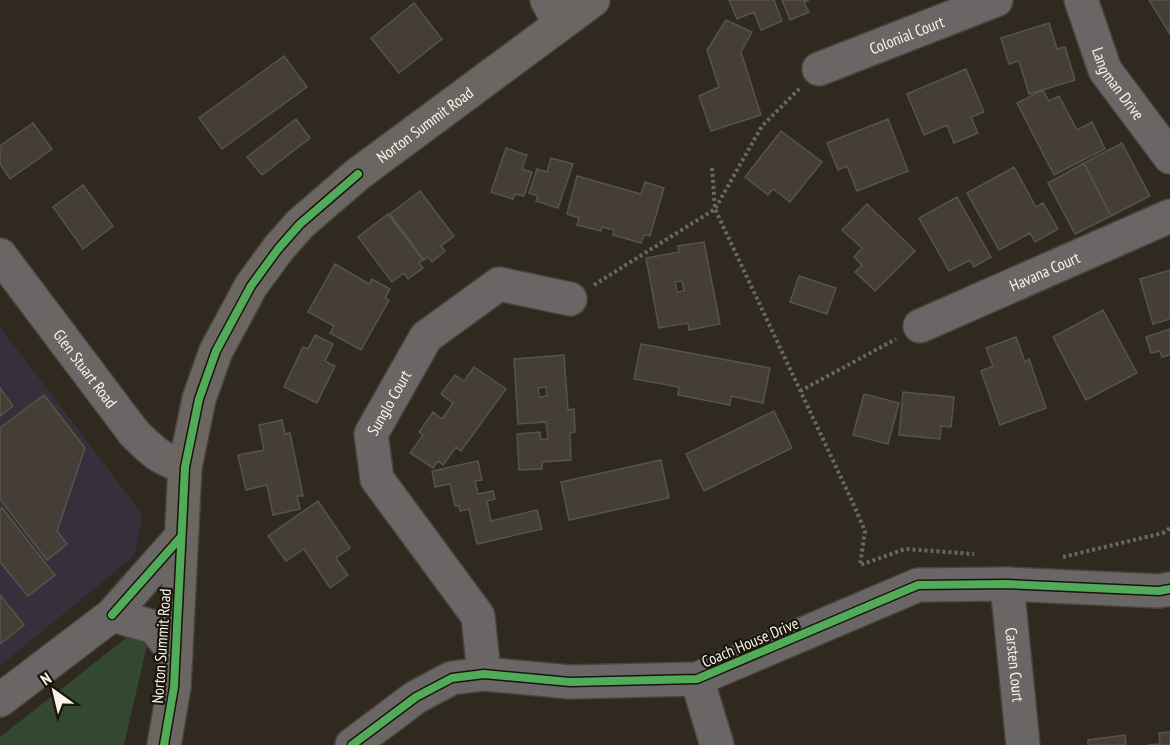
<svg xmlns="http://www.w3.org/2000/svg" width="1170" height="745" viewBox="0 0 1170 745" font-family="'PT Sans Narrow',sans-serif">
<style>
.industrial{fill:#372f3c}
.green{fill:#334731}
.building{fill:#443e36;stroke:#58534a;stroke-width:1.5;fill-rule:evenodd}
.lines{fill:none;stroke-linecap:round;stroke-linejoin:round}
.minor-casing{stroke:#4a443d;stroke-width:36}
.major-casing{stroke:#4a443d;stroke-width:36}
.path{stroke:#6a6663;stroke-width:4;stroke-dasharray:3 3;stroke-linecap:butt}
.minor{stroke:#6a6666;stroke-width:33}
.major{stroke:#6b6662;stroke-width:33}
.cycleway-casing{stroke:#19140c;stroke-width:11}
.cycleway{stroke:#51ab58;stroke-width:8}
.labels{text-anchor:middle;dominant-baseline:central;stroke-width:4.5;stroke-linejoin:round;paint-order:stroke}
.street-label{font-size:16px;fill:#faf3e7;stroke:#19140c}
</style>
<rect width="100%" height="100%" fill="#2f291f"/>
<path class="industrial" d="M0 327 143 515 134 556 0 666Z"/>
<path class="green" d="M130 635 147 645 124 745H0V737Z"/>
<path class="building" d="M729 0H774L782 21 761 30 754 12 737 19Z
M782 0H809L804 2 809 12 790 20Z
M1149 0H1170V34Z
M414 3 442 39 399 73 371 38Z
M726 20 752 32 741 52 761 115 711 131 699 96 719 87 707 50Z
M1049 23 1057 49 1065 47 1075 80 1029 94 1019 61 1009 64 1001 38Z
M284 56 307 87 222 149 199 118Z
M966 69 984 112 971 117 978 133 954 143 947 125 924 135 907 94Z
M1043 90 1049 101 1059 96 1077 130 1092 122 1105 149 1054 175 1017 103Z
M296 119 310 138 262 175 247 157Z
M888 119 908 171 857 191 847 166 838 170 827 143Z
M33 123 52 149 10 179 0 164V146Z
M781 131 822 162 790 202 773 189 768 195 745 177Z
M1122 143 1150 196 1111 216 1084 163Z
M506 148 527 155 522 169 532 172 524 196 515 194 513 199 491 192Z
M551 158 573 164 558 208 536 201 538 196 529 193 537 169 547 172Z
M1084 163 1111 216 1075 234 1048 183Z
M1014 167 1036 207 1043 203 1058 229 1035 242 1030 233 999 250 967 193Z
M577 176 641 194 645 182 664 188 650 236 644 235 641 243 613 235 614 230 602 227 601 231 577 225 579 218 567 214Z
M83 185 113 226 83 249 53 207Z
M420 191 454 236 441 246 445 251 432 262 428 257 424 260 390 214Z
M957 197 991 257 974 267 970 260 949 271 919 218Z
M867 204 915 251 875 291 855 272 862 265 854 257 862 248 842 230Z
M388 214 423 260 419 263 423 268 408 279 404 273 392 282 358 237Z
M704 242 720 324 689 330 688 323 659 328 646 258 679 252 678 246ZM682 281 684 291 677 292 675 282Z
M335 264 369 284 372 279 390 289 385 298 389 300 361 350 330 333 334 326 308 312Z
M1170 270V319L1153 324 1140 279Z
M799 276 836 288 827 314 790 302Z
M1103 310 1137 373 1086 400 1053 337Z
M1170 329V355L1162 357 1160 351 1151 353 1146 337Z
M315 335 333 344 325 361 335 366 317 403 284 387 303 347 308 349Z
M1016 337 1025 362 1029 359 1046 408 1000 425 981 371 993 366 986 348Z
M641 344 770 368 763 403 731 396 730 405 678 395 679 387 634 379Z
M564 355 568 410 574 409 575 432 570 433 571 460 542 462V469L519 470 517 434 540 432 541 440 548 439 546 422 518 424 514 359ZM546 387 547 396 539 397 538 388Z
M474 367 506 389 461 451 456 447 443 465 438 461 433 468 410 453 423 435 419 432 433 412 442 419 453 403 441 394 455 375 464 381Z
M0 388 13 406 0 416Z
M903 392 954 397 951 427 941 426 940 439 899 435Z
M864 394 899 403 888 444 853 435Z
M44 395 85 448 57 531 67 544 47 560 0 499V428Z
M774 411 792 448 704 491 686 454Z
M282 420 285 434 290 433 303 496H297L300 509 273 515 267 485 246 490 238 455 264 450 259 425Z
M661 460 669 498 569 520 561 482Z
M478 461 482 480 475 481 478 494 493 491 495 499 487 501 491 521 537 510 542 529 477 544 469 509 460 511 459 506H455L450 484 435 487 432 471Z
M318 501 350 548 336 558 348 575 330 588 304 549 286 561 268 536Z
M2 508 55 575 28 596 0 562V509Z
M0 595 24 625 0 644Z
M1170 732V745H1148L1160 744 1159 733Z
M1125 735 1126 745H1088V740Z"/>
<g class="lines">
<defs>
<g id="minor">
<path d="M547 0 560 24"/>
<path id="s1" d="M1081 0 1105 70 1170 157"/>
<path id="s2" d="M819 69 996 0"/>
<path id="s3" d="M0 255 134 433C153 452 159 458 185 467"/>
<path id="s4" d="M920 326 1170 216"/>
<path id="s5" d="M1007 584 1023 745"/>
<path d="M112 615 154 627 176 654"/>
<path id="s6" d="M484 674 478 616 377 479 371 434 426 337 499 284 570 299"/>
<path d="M697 679 717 745"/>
<path d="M0 700 112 615 181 537"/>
<path d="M352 745 416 697 452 678 484 674 570 682 697 679 918 585 1007 584 1159 591 1170 589"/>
</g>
<g id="major">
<path id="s7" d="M164 745 174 687 185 467 199 399 216 351 251 286 278 249 300 224 358 174 593 0"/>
</g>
</defs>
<use href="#minor" class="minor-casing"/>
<use href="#major" class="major-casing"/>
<path class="path" d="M712 168 715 209 852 501 865 531 860 565 905 549 974 554
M594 285 715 209 762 126 800 88
M800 391 896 339
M1063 557 1163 533 1170 528"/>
<use href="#minor" class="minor"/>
<use href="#major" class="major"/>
<defs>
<path id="cycleway" d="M112 615 181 537
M164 745 174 687 185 467 199 399 216 351 251 286 278 249 300 224 358 174
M352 745 416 697 452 678 484 674 570 682 697 679 918 585 1007 584 1159 591 1170 589"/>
</defs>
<use href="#cycleway" class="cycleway-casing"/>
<use href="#cycleway" class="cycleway"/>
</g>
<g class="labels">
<g class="street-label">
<text stroke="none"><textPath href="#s2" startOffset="94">Colonial Court</textPath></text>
<text stroke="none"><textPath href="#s1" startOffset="92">Langman Drive</textPath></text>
<text stroke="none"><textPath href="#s7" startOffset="712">Norton Summit Road</textPath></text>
<text stroke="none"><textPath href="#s4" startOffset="136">Havana Court</textPath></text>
<text stroke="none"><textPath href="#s3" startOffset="142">Glen Stuart Road</textPath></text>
<text stroke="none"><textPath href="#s6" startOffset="310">Sunglo Court</textPath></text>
<text transform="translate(750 642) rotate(-23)">Coach House Drive</text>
<text transform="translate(161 646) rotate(-86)">Norton Summit Road</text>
<text stroke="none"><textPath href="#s5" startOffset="81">Carsten Court</textPath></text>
</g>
</g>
<g transform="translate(54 691) rotate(326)" stroke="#19140c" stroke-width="4.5" paint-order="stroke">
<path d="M0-4.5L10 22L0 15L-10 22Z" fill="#faf3e7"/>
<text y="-9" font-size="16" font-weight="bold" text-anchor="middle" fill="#faf3e7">N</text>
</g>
</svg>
